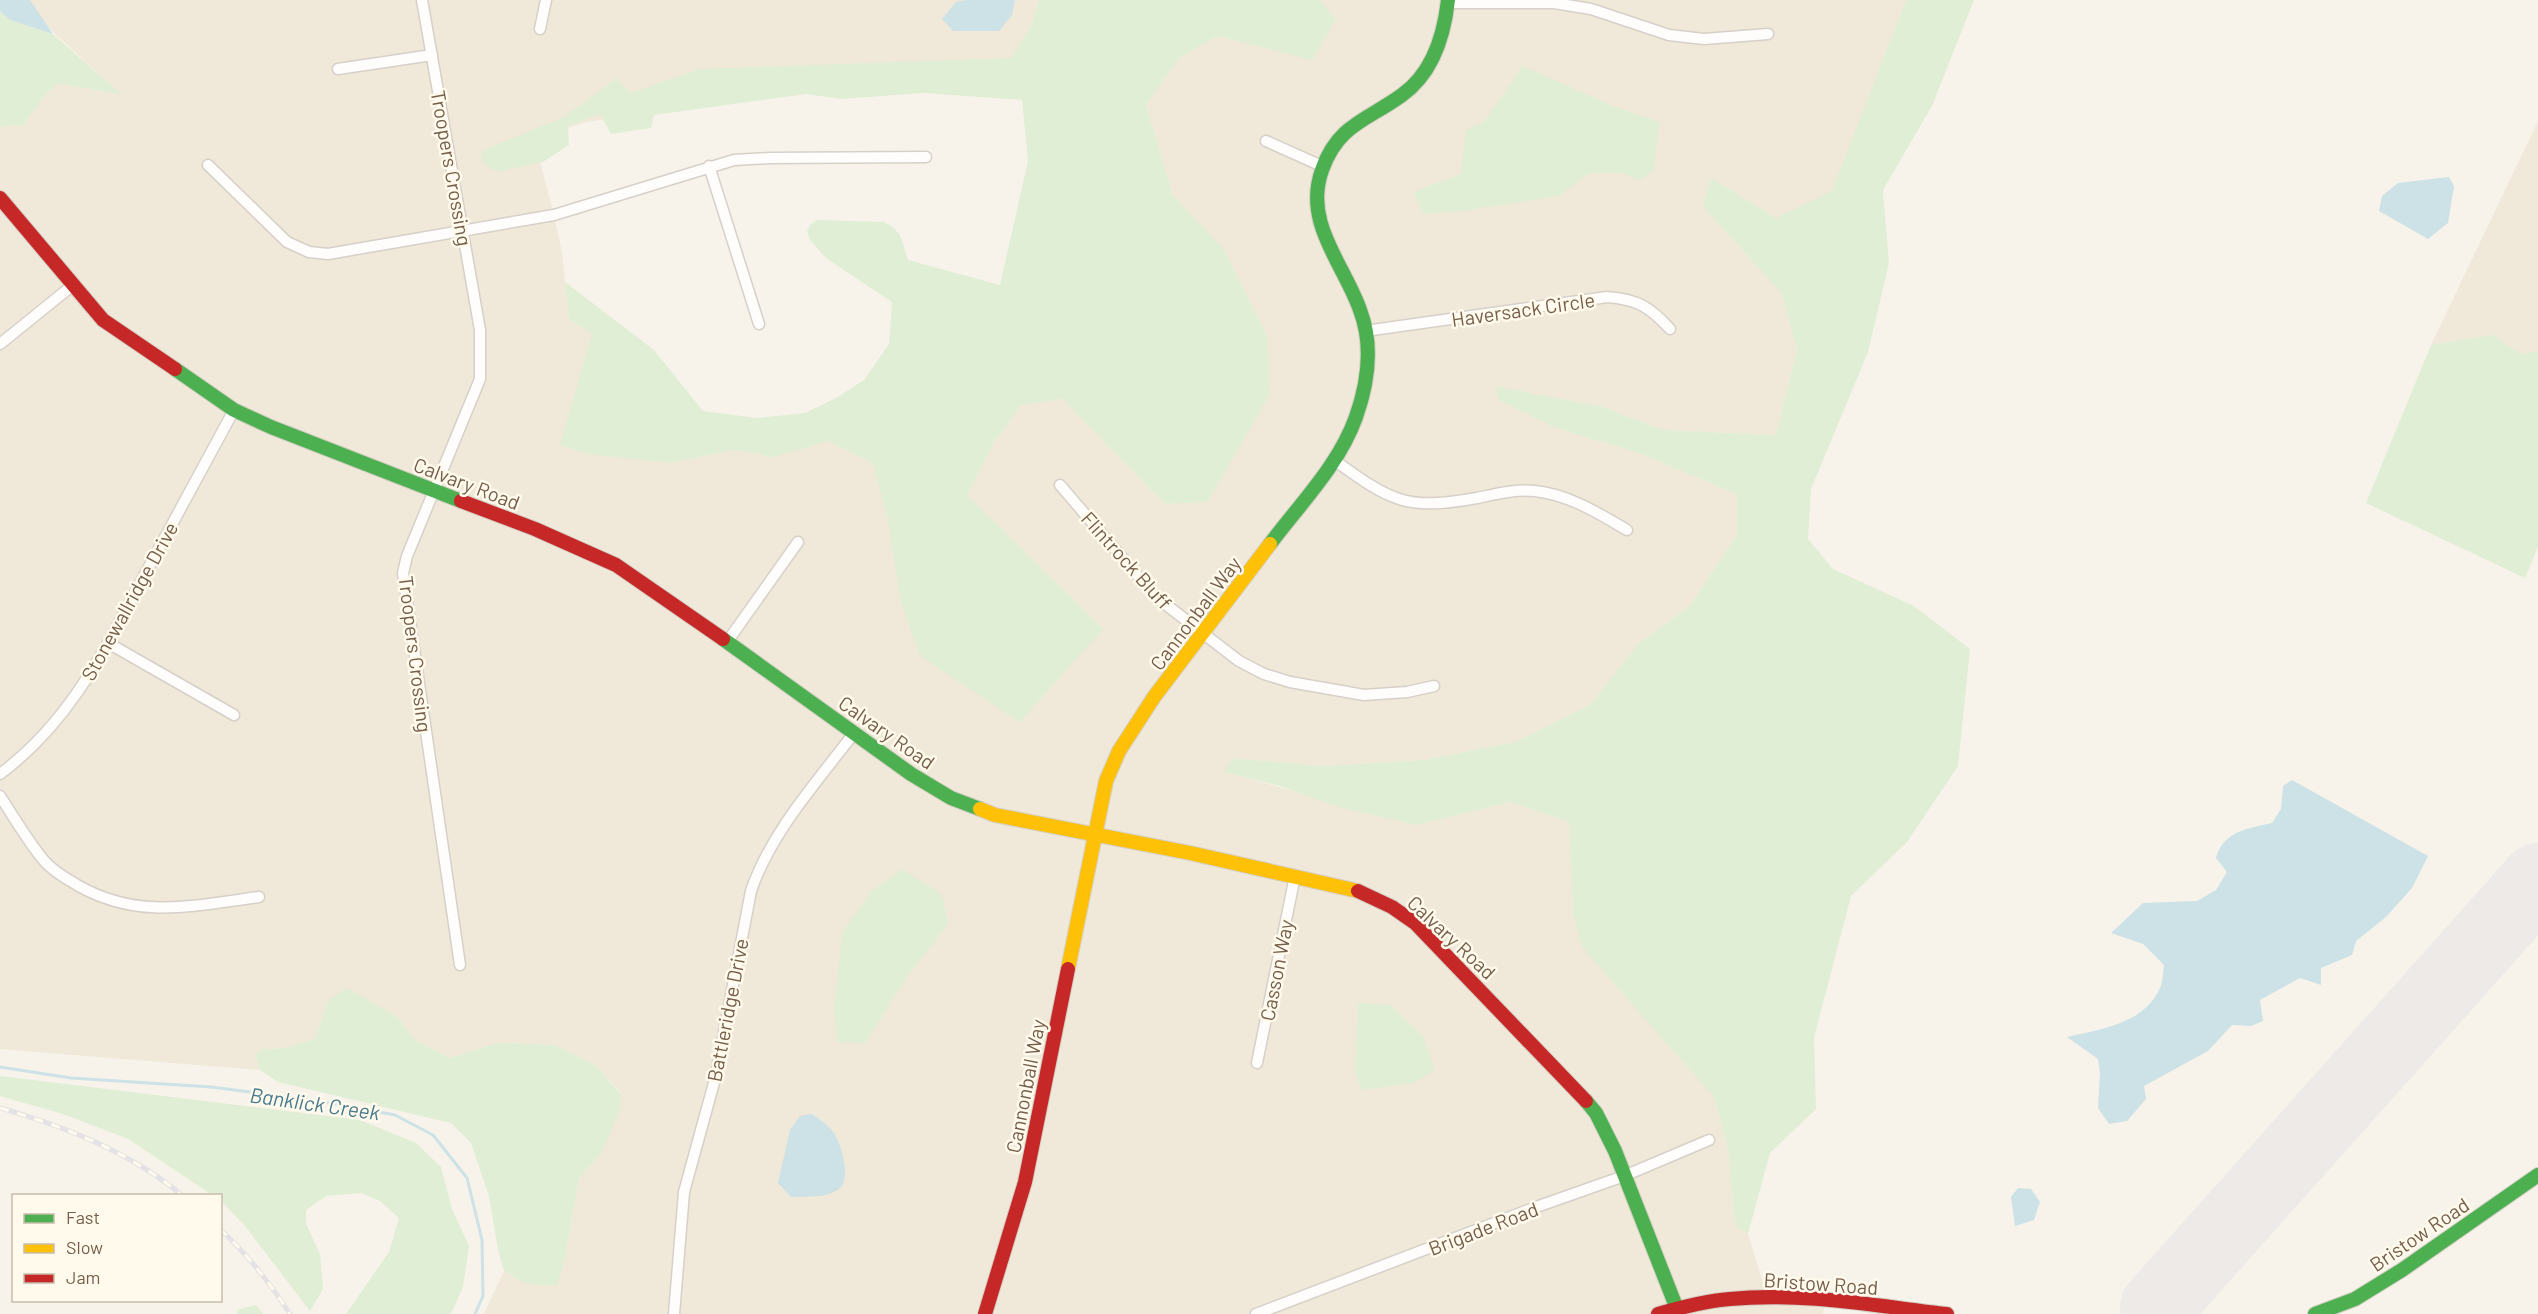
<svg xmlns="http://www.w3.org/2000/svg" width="2538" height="1314" viewBox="0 0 2538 1314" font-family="Barlow,sans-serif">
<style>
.residential{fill:#f0e8d8}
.green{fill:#e0eed5}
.water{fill:#cce2e6}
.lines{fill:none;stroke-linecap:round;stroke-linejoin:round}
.stream{stroke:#cce2e6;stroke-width:3}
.runway{stroke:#eeeae8;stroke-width:74}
.street-casing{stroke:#d6d0c9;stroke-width:13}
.fast-casing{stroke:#d4cfc5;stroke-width:16}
.slow-casing{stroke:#d4cfc5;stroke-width:16}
.jam-casing{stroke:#d4cfc5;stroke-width:16}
.street{stroke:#fefdfc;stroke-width:10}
.fast{stroke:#4caf50;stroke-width:14}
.slow{stroke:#ffc107;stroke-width:14}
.jam{stroke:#c62828;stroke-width:14}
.rail-casing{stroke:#e5e2e5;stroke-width:5}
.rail{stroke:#fffaec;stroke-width:3;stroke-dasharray:9;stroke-linecap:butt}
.labels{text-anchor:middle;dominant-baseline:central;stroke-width:5;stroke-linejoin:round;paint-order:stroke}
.street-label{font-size:20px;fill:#755f4b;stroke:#fffaec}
.water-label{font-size:21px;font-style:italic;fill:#487a8f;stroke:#fffaec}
</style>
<rect width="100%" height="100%" fill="#f7f3ea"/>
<path class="residential" d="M19 0H1039L1031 26 1012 58 586 122 534 139 554 215 562 253 569 319 592 334 670 463 735 450 775 457 828 440 874 464 888 521 1103 629 967 495 994 442 1022 405 1063 399 1165 504 1207 501 1223 248 1173 197 1146 105 1179 58 1218 36 1312 59 1336 19 1320 0H1906L1833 191 1776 218 1711 178 1703 206 1782 294 1797 350 1776 435 1664 430 1602 407 1495 386 1554 427 1641 454 1737 494V535L1690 606 1636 646 1591 704 1515 742 1424 760 1324 766 1232 758 1225 772 1416 825 1510 802 1569 822 1573 913 1670 1045 1714 1097 1728 1149 1735 1226 1748 1234 1767 1296 1825 1299 1823 1314H484L504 1271 523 1283 565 1258 579 1178 601 1154 621 1093 596 1066 556 1045 497 1043 450 1058 415 1040 397 1017 328 1000 315 1039 285 1048 263 1049 255 1055 260 1070 0 1049V127L23 125 46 94 59 83 121 95Z
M2538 121V351L2522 354 2492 335 2431 345Z"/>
<path class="green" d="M1039 0H1320L1336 19 1312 60 1218 36 1179 58 1146 105 1173 196 1223 248 1268 338 1269 396 1207 502 1165 504 1063 399 1022 405 994 442 967 495 1103 629 1020 722 920 656 901 602 888 521 873 463 828 441 775 457 735 450 670 463 588 454 560 445 592 334 569 319 565 282 654 350 703 411 758 418 805 413 836 398 864 380 889 344 892 302 826 258 810 240 807 231 811 224 818 220 883 222C902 229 902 242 908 260L1000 285 1028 161 1022 100 924 93 841 99 806 94 654 115 651 128 611 134 600 114 568 126 569 145 543 162 497 172C488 167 479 162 482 151L488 148 564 117 617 78 630 93 700 69 1011 58 1031 26Z
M1906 0H1974L1932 106 1883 190 1889 263 1868 352 1811 489 1808 539 1833 569 1914 606 1970 649 1958 766 1907 842 1851 896 1814 1038 1816 1109 1770 1153 1748 1234 1735 1226 1728 1149 1714 1097 1582 947 1573 913 1569 822 1510 802 1417 825 1338 807 1280 786 1224 772 1232 758 1324 766 1424 760 1515 742 1591 704 1636 646 1690 606 1737 535V494L1641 454 1554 427 1499 400 1495 386 1602 407 1664 430 1776 435 1797 350 1782 294 1703 206 1711 178 1776 218 1832 191Z
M0 11 10 20 53 34 122 95 59 83 46 94 23 125 0 127Z
M1523 66 1610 105 1659 122 1654 170 1640 180 1621 173H1590L1559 196 1462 211 1423 214 1414 192 1461 174 1466 130 1484 122Z
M2492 335 2522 354 2538 351V547L2525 578 2366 503 2431 345Z
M902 869 942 895 948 924 908 975 865 1043 837 1042 834 1011 842 933 871 892Z
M347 988 397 1017 415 1040 450 1058 497 1043 556 1045 596 1066 621 1094 620 1110 601 1154 579 1178 565 1258 557 1286 523 1283 504 1271 498 1250 489 1196 471 1143 451 1123 278 1082 260 1070 255 1055 263 1049 285 1048 315 1039 328 1000Z
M1358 1003 1390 1005 1423 1036 1435 1070 1414 1083 1362 1090 1355 1071Z
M0 1076 360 1120 416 1143 441 1167 452 1209 469 1246 463 1287 451 1314H346L389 1252 399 1218 380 1201 361 1193 326 1196 306 1210V1224L320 1254 323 1289 310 1311 245 1226 221 1201 220 1196 212 1195 128 1139 66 1115 0 1096Z
M256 1305 263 1314H237V1310Z"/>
<path class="water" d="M0 0H30L53 34 10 20 0 11Z
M966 0H1015L1012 15 999 31H953L942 19 956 2Z
M2449 177 2454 186 2448 223 2428 239 2379 211 2382 196 2398 183Z
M2292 780 2428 856 2412 888 2386 917 2356 941 2352 955 2321 968V985L2300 978 2260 1000 2263 1021 2251 1026 2232 1025 2208 1051 2144 1086 2146 1099 2127 1121 2109 1124 2098 1108 2100 1073 2098 1059 2067 1037C2101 1029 2144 1024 2160 988 2163 982 2163 972 2164 965L2143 944 2111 933 2143 903 2197 901 2216 890 2227 872 2216 858C2224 830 2248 829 2272 823L2281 809 2283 786Z
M812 1114C818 1118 825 1123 830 1128 840 1138 852 1177 840 1188 828 1199 805 1196 791 1197L778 1183 790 1130 800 1116Z
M2018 1188 2031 1189 2040 1202 2034 1220 2015 1226 2011 1197Z"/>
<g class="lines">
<path class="stream" d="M0 1067 71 1078 211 1087 313 1100 395 1115 433 1135 467 1178 482 1240 483 1296 475 1314"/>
<path class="runway" d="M2157 1307 2538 880"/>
<defs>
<path id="street" d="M422 0 480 330V379L407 556 403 573 460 965
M1448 3H1554L1591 9 1669 35 1704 39 1768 34
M540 29 546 0
M338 69 432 55
M1266 141 1324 167
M208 165 287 242 309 252 328 254 554 215 734 160 769 158 926 157
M709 166 759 324
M1365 331 1607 297C1637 299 1650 307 1670 329
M0 344 73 285
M1334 460C1391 501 1405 511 1477 498 1496 494 1515 489 1535 491 1570 495 1598 513 1627 530
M1060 485 1156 597 1239 661 1264 674 1290 682 1364 695 1407 692 1434 686
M727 642 798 542
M108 643 234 715
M0 774C70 722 104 651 144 576 174 521 204 465 234 410
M0 796C13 816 26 838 41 857 50 869 64 877 77 885 138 920 192 906 259 897
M1257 1063 1295 876
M674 1314 684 1192 715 1079 751 891C771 832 817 782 854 733
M1256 1314 1539 1206 1624 1176 1709 1140"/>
<path id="fast" d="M175 369 234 410 271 427 461 501
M1270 544C1300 504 1339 465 1356 417 1368 383 1373 344 1360 310 1344 264 1303 223 1322 170 1338 124 1368 120 1402 95 1433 73 1444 36 1448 0
M723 639 911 774 951 798 980 809
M1586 1101 1596 1113 1615 1151 1679 1314
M2315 1314 2355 1299 2402 1270 2538 1175"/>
<path id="slow" d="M980 809 995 815 1190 853 1358 891
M1068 969 1106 781 1119 751 1154 697 1270 544"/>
<path id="jam" d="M0 198 103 320 175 369
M461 501 535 529 616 565 723 639
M1358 891 1392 907 1415 923 1586 1101
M985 1314 1025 1182 1068 969
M1658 1314C1682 1307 1706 1301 1730 1299 1802 1292 1876 1306 1947 1314"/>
</defs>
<use href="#street" class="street-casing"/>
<use href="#fast" class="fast-casing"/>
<use href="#slow" class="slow-casing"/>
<use href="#jam" class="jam-casing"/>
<use href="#street" class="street"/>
<use href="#fast" class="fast"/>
<use href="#slow" class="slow"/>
<use href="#jam" class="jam"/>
<defs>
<path id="rail" d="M0 1108C66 1127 130 1152 183 1196
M220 1229C247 1254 270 1283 290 1314"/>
</defs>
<use href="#rail" class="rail-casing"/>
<use href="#rail" class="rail"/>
</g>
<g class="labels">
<g class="street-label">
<text transform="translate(452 168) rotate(80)">Troopers Crossing</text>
<text transform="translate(1523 309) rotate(-8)">Haversack Circle</text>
<text transform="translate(467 483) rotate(21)">Calvary Road</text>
<text transform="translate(1127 560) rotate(48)">Flintrock Bluff</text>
<text transform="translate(129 601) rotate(-61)">Stonewallridge Drive</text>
<text transform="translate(1195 613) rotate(-53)">Cannonball Way</text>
<text transform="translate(416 654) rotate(83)">Troopers Crossing</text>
<text transform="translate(887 732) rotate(35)">Calvary Road</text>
<text transform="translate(1452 937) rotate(43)">Calvary Road</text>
<text transform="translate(1276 970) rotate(-79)">Casson Way</text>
<text transform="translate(727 1010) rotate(-79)">Battleridge Drive</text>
<text transform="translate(1025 1086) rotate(-79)">Cannonball Way</text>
<text transform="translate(1483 1228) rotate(-21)">Brigade Road</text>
<text transform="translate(2419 1234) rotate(-34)">Bristow Road</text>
<text transform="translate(1821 1283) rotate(4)">Bristow Road</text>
</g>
<g class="water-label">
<text transform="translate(315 1103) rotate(8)">Banklick Creek</text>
</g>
</g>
<rect x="12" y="1194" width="210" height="108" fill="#fffaec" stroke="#c8bcac" stroke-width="1.5"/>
<rect x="24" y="1214" width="30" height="9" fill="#4caf50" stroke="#c8bcac" stroke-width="1.5"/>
<text x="66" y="1224" font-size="18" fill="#755f4b">Fast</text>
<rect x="24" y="1244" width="30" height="9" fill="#ffc107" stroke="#c8bcac" stroke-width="1.5"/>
<text x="66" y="1254" font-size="18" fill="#755f4b">Slow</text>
<rect x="24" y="1274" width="30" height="9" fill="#c62828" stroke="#c8bcac" stroke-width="1.5"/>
<text x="66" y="1284" font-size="18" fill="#755f4b">Jam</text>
</svg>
